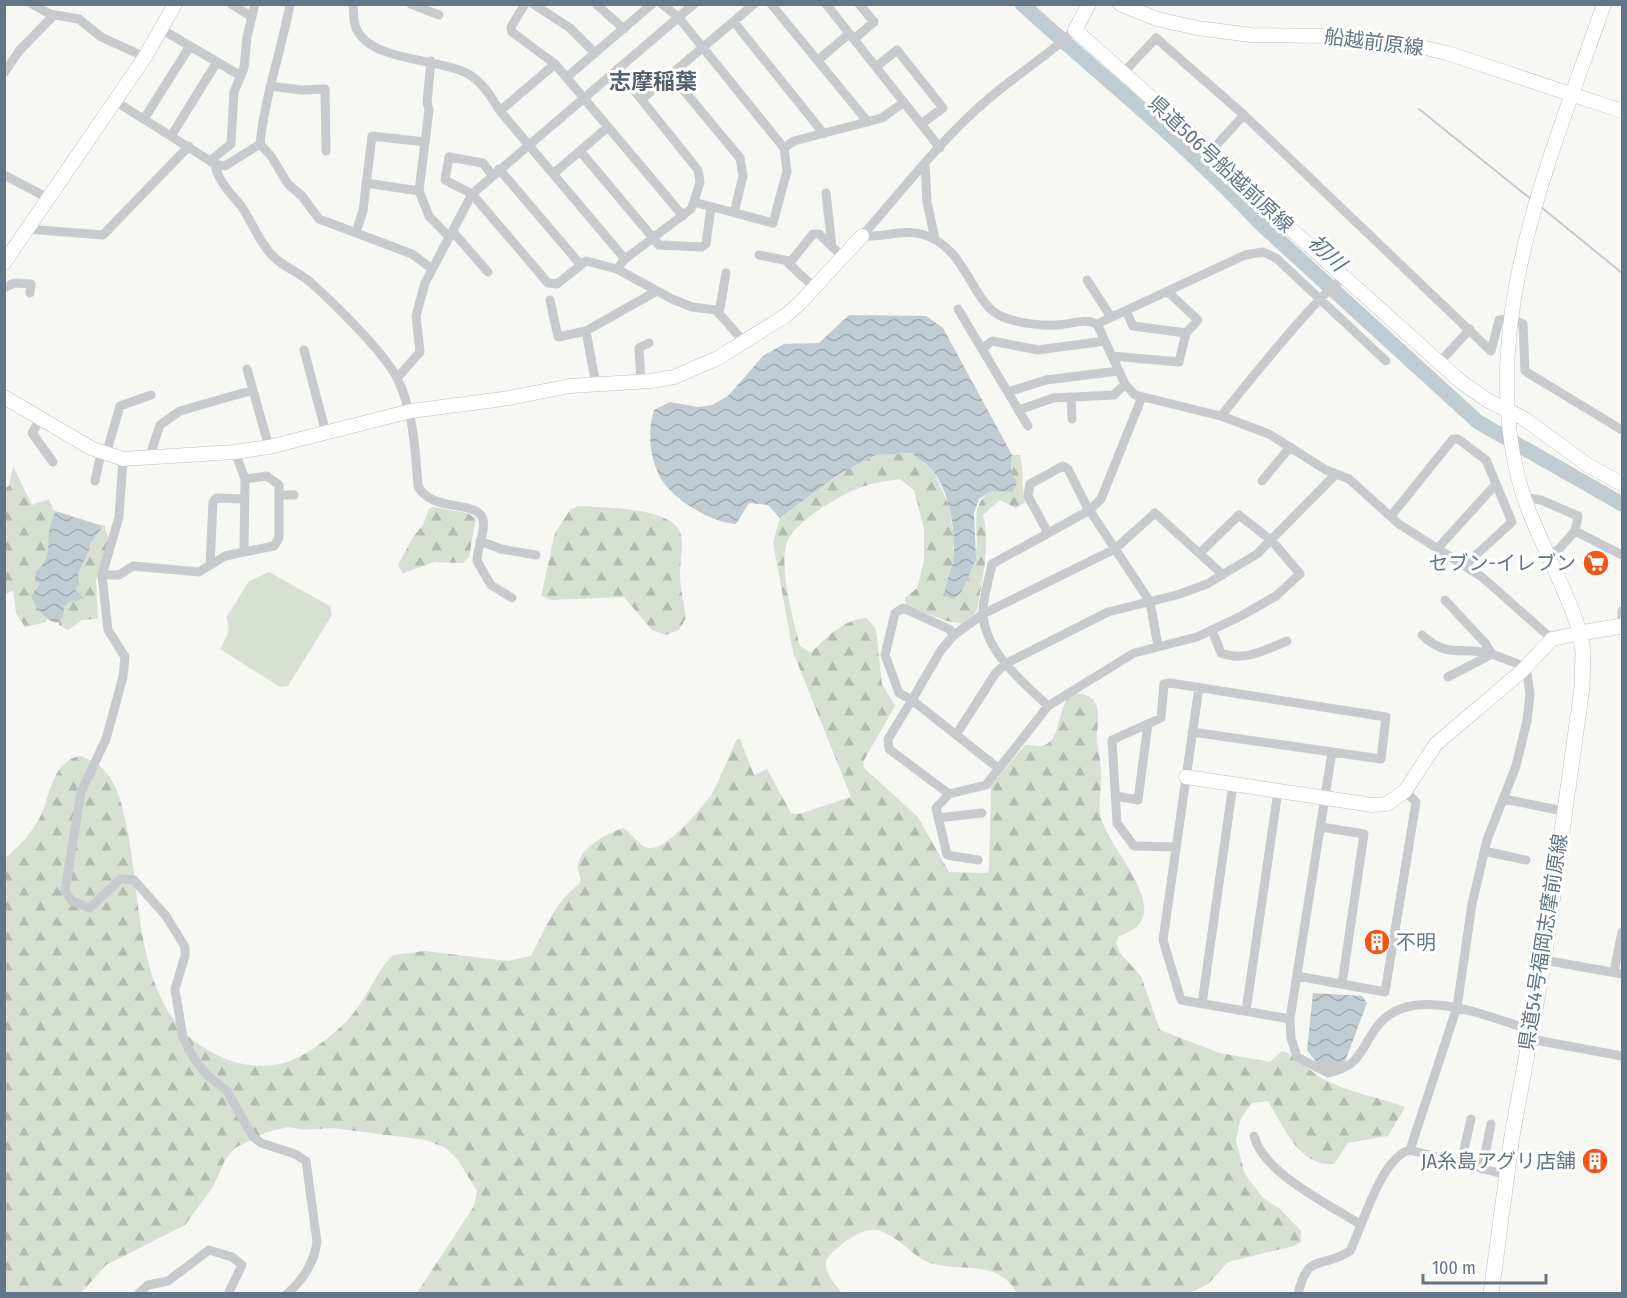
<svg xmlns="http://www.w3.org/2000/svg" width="1627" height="1298" viewBox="0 0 1627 1298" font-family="'Fira Sans Condensed','Noto Sans JP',sans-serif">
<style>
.forest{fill:url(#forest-firs)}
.pitch{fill:#d8e0d4}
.water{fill:url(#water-waves)}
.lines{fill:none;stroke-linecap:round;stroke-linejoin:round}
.stream{stroke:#c0ccd2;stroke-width:2}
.river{stroke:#c0ccd2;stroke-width:15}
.secondary-casing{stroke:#bbc0c5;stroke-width:15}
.primary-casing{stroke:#babec2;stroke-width:16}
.street{stroke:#c7cbce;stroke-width:9}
.secondary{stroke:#fff;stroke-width:14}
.primary{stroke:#fff;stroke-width:15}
.labels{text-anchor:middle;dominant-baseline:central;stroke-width:6;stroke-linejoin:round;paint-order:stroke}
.street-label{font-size:20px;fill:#637688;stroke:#fff}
.poi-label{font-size:20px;fill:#637688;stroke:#fff;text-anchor:end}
.water-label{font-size:21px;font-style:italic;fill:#5f7884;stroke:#fff}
.quarter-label{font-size:22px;font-weight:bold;fill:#525f6c;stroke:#fff}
</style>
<defs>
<pattern id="forest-firs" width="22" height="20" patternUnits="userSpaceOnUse" patternTransform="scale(1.5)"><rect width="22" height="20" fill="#d8e0d4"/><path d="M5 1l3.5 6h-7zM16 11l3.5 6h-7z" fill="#b3bab2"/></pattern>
<pattern id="water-waves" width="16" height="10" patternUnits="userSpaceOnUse" patternTransform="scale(1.5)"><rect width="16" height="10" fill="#c0ccd2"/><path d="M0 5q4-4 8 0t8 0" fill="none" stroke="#a0aab0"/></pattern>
</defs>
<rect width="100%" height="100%" fill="#f7f7f4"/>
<path class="forest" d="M912 453 934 472 949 506 954 538 953 561 945 586 977 548C975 496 974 507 1011 472L1012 455H1020C1024 472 1021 486 1025 502L1016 508 1000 500 983 515C991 547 982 579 977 610L965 624 947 621 906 606 905 598 917 588 924 561V529L914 490 900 479C889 481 878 482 868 485 846 491 800 518 789 538 776 562 794 621 800 646L811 653C826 637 844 619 867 618L876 629 882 684 895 706 863 762 864 768 918 817 949 872 987 873 989 870 991 786 1025 745C1032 744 1039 749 1047 744 1065 733 1056 688 1082 694 1088 695 1092 698 1096 704 1100 712 1097 727 1097 736 1097 748 1101 760 1101 773 1102 786 1098 801 1100 814 1106 849 1183 917 1119 936L1116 943 1120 953 1141 976 1160 1030 1220 1053 1270 1062 1282 1051C1298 1056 1309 1072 1325 1080 1350 1093 1379 1097 1405 1107L1388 1136 1348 1143 1334 1164C1299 1167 1284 1127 1268 1101L1252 1103 1240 1120 1236 1141 1245 1174 1262 1197 1280 1209 1301 1231V1242L1294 1246 1228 1262 1209 1283 1191 1293H1017C997 1258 963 1273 930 1263 910 1256 893 1228 871 1230 855 1231 836 1248 826 1260 824 1273 834 1283 842 1293H417L474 1206 477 1191 458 1160 446 1148 426 1140 332 1128 303 1130 288 1127 267 1132 235 1148 225 1160 213 1187 185 1225 106 1265 81 1293H5L4 859C19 847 29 836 39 819 51 797 51 760 81 756 88 759 96 762 101 767 119 784 123 809 128 833 143 912 135 1023 224 1058 247 1068 276 1069 299 1057 320 1046 344 1027 358 1007 370 991 378 969 393 955L424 951 508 961 531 956C546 928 554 903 580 883 582 876 576 871 578 864 582 846 607 834 623 828 632 833 639 846 648 848 665 852 702 808 711 795 721 778 728 757 737 739H740L754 775 767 769 791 813 799 814 851 797 793 652 773 542 780 518 839 474 876 455Z
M13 466 32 505 49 499 57 518 48 614 46 622 25 627 16 613 13 590 5 595V488L9 486Z
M578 506C603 508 674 506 681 535 684 546 680 561 680 572 680 588 684 603 686 618L679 630 666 635 652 630 624 597 551 600 541 596 555 533 570 510Z
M433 507 467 513 476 518 469 557 463 563 435 562 403 573 398 565 413 537 423 525 429 509Z
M104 525 109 539 96 580 98 619 82 620 68 630 59 625C57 611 69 600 74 587 80 568 84 534 104 525Z"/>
<path class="pitch" d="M269 572 330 606 332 615 288 686 280 687 220 649C226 638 232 630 226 618L249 581Z"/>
<path class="water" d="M849 315 926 316 943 328 1012 455 1011 472 1017 483 1013 492 991 491 979 499 974 513 976 559 962 591 954 599 945 596C944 582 951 573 953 560 957 535 949 490 933 471 927 464 918 459 912 453L876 455 839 474 780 518 768 505 749 503 736 524C711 523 668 497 658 473 649 453 648 430 654 410L670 402 698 407 712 405 728 396 763 356 784 344 819 343Z
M55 511 103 526 90 544V548L78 573 79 585 75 589 84 598 76 601 71 600 64 607 63 617 57 623C43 620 36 607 31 596L40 584 35 581 36 571C52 559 47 547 49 532 50 523 54 518 55 511Z
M1313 993 1362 996 1367 1003 1344 1064 1333 1069 1321 1068 1307 1050Z"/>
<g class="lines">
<path class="stream" d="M1419 109 1532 200
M1541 207 1622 273"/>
<path class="river" d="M1022 4C1102 77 1187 144 1260 223L1478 422 1622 504"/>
<defs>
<path id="secondary" d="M1089 4 1075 30 1211 151 1253 195 1460 381 1487 400 1523 418 1589 466 1622 484
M1120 4 1157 19 1197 28 1251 35 1329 36 1413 45 1447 53 1622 111
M4 263 145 57 175 4
M4 397 91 448 123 459 235 452 269 447 411 411 503 399 570 386 651 381 674 377 718 358 785 316 800 303 862 236
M1186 777 1372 805 1387 804 1405 791 1436 744 1523 670 1552 639 1580 633C1564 580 1531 529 1518 477 1478 319 1553 152 1604 4"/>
<path id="primary" d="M1491 1294 1512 1136 1544 960 1582 688 1583 651 1580 633 1622 626"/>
</defs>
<use href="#secondary" class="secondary-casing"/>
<use href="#primary" class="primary-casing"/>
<path class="street" d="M32 4 50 14 79 19 101 37 145 57
M231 4 252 17
M290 4C281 52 265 96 260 144L271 156 288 184 302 196 319 219 412 254 431 268
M353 4C354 12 353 21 356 28 371 63 440 57 470 75 484 84 491 97 500 111L625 259
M411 4 439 15
M525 4 511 27 512 32 555 64 683 216
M533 4 570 28 595 53
M596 4 624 29
M771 4 868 122
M826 4 940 148
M734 22 824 134
M161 29 241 76
M854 39 874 22 859 4
M818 60 849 34
M431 61 427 102 429 110 419 191 429 216 449 237
M876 67 897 50 943 108 921 124
M617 69 698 170 700 182 694 202
M1124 72 1156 38 1244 115 1491 351 1499 320 1511 318 1523 324 1525 371 1622 430
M4 73 19 51 54 15
M671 75 740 158 743 176 734 213
M567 77 652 4
M270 86 302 90 325 89 326 151
M642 99 754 4
M115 101 215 164 225 166 260 144
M500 111 555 64
M144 119 190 46
M171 136 217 62
M784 148 794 141 882 118 904 102
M580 151 659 245 702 247 706 244 711 207
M1211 151 1244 115
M210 161 231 144 234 92 244 68 247 37 255 4
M215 164C218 182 230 192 241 206 253 223 260 245 276 259 286 268 300 273 310 282 333 302 386 354 398 380 414 414 415 449 418 486 430 512 477 500 483 519 486 531 477 548 477 561L491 585 512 598
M925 164 927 202 935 239
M499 169 580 264
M553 174 608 127
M4 175 48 198
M492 175 483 163 449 157 445 180 472 194 548 283 557 284 586 261 617 269 672 299 692 307 716 310 744 342
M366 183 419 191
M826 193 832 247
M26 229 103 235 189 146
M356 232 363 211 372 136 425 142
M453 232 488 272
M862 236C882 238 901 229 921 234 968 246 970 304 1003 317 1018 323 1041 326 1057 325 1072 324 1084 318 1097 324L1125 384 1135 395 1221 416 1269 434 1326 470 1349 479 1399 524 1482 577 1552 639
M862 236C900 193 935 147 977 109 1008 80 1044 59 1075 30
M759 255 789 261
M617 269 625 259 691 209 694 202 773 223 787 171 784 148 679 18 662 4
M1087 280 1111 317
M4 288 14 283 31 284 30 293
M815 288 789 264 813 234H819L843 257
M550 300 558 337 586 331 655 292
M958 309 1028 426
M1126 311 1133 326 1186 333
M719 314 726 273
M1097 324 1245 255 1263 252 1276 258 1386 361
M586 331 596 385
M982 349 992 341 1038 350 1105 341
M304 350 326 433
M1112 356 1179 362 1186 333 1198 320 1168 292
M1439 363 1470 329
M247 369 269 447
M397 378 420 352 416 316 425 283 472 194 694 4
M641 382 639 348 649 343
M1008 392 1046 380 1119 371
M1071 397 1072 419
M1019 410 1053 398 1114 395 1125 384
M1221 416C1239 394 1327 282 1346 278
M41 418 32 433 53 462
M106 454 120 406 151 395
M149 458 160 425 180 411 253 390
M123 459 119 517 102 575 108 630 125 657 123 677 106 739 81 792 65 891 72 901 90 908 120 879 134 880 166 916 185 947V956L175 989 183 1038 194 1059 207 1075 227 1091 253 1137 261 1143 295 1154 306 1161 317 1242C314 1263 303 1280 287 1294
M95 481 101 453
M1262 481 1290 447
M279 495H294
M1524 497 1541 500 1578 516 1575 531
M1391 516 1453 439H1458L1486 460 1512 522 1466 564
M1048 533 1028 496 1030 484 1063 466 1068 469 1086 505 1150 602 1158 646
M480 541 501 549 536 555
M1438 548 1496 484
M244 552 274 546 279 538V485L267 476 245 479
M1550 554 1559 549 1575 531 1622 555
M210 565 213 502 216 498 245 499
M102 575H119L133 566 199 572 225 556 244 552 245 479 235 452
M1622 626V611
M1212 630 1221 653C1244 662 1265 650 1287 641
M1422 635C1447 659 1462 646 1492 654
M1448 677 1492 654
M1199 687 1163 940 1181 1000 1290 1019
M1048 706C1023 682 986 653 983 615 982 599 989 580 992 564L1090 510 1101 499 1142 397
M956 735 995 674 1005 664 1108 612 1177 595 1207 584 1257 554 1335 475
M1332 752 1290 1019 1291 1038 1297 1057 1328 1073C1361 1065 1359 1052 1376 1028 1409 981 1488 1017 1531 1030
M998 768 912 700 941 650 954 635 983 614 1115 549 1155 513 1223 575
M949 794 889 749 888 739 912 700 899 693 885 655 895 613 903 608 949 629 954 635
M1115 796 1138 800 1148 724
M1504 799 1563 811
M938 818 982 813
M1321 827 1364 834 1342 984
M1176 847 1134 846 1117 823 1112 740 1161 718 1164 684 1170 683 1386 717 1381 759 1192 732
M1484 851 1526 860
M978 860 947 855 936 808 949 794 986 785 1048 706 1134 653 1197 637 1241 616 1276 596 1300 574 1272 541 1239 515 1200 553
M1544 960 1622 974
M1614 972 1622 932
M1297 976 1385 992 1416 802 1405 791
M1202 1004 1233 784
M1246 1011 1278 791
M1530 1039 1622 1056
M1254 1136C1264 1174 1329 1204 1361 1225
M1410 1150 1457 1007 1472 904 1487 840 1516 766 1527 721 1530 694 1526 667 1492 654 1485 643 1445 600
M1461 1163 1471 1119
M1482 1169 1491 1124
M138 1294 148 1285 168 1281 209 1250 232 1257 242 1265 228 1294
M1298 1294C1308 1251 1321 1270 1350 1251 1363 1225 1381 1157 1410 1150L1507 1175"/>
<use href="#secondary" class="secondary"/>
<use href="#primary" class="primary"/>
</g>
<defs>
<symbol id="supermarket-disc" viewBox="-11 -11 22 22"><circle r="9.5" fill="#f45517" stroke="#fff"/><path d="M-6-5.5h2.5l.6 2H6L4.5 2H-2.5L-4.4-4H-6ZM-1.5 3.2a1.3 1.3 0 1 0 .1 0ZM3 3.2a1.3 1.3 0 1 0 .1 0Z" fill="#fff"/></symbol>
<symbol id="building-disc" viewBox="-11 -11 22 22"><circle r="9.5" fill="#f45517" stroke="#fff"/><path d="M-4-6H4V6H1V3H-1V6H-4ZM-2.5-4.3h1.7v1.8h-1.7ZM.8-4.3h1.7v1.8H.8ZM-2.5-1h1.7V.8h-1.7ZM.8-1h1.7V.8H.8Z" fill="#fff"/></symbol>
</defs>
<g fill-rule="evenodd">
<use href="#supermarket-disc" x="1581" y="548" width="30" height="30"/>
<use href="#building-disc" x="1362" y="927" width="30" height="30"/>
<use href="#building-disc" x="1580" y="1146" width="30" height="30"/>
</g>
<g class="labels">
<g class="street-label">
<text transform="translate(1374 42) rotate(7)">船越前原線</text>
<text transform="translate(1221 164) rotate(43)">県道506号船越前原線</text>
<text transform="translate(1543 942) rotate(-81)">県道54号福岡志摩前原線</text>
</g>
<g class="poi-label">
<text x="1576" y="563">セブン-イレブン</text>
<text x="1396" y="942" text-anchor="start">不明</text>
<text x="1576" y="1161">JA糸島アグリ店舗</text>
</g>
<g class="water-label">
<text transform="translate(1327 253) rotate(43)">初川</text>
</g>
<g class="quarter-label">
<text x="653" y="81">志摩稲葉</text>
</g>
</g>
<rect width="1627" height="1298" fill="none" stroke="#637688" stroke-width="12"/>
<path d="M1423 1274v9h123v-9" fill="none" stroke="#637688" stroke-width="3"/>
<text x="1432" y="1274" font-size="18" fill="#637688" stroke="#ffffff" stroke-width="4.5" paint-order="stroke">100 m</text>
</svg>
